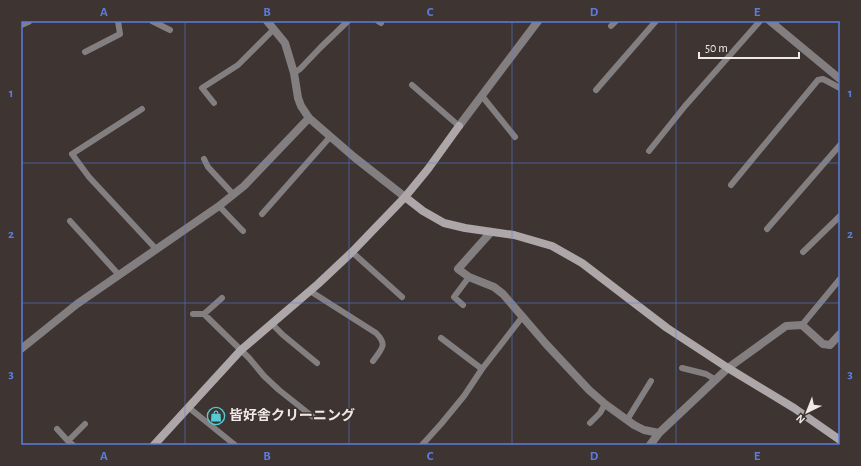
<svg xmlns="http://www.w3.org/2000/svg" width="861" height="466" viewBox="0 0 861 466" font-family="'Alegreya Sans','Noto Sans JP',sans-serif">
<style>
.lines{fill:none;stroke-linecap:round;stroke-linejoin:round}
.lane{stroke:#837e80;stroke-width:6}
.street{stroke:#837e80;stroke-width:8}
.secondary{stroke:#aea7a9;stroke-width:8}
.grid{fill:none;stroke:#5c7cdd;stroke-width:1;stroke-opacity:0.55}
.labels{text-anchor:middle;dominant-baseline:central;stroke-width:3;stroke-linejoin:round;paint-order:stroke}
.poi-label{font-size:14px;font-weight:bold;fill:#f0e9e8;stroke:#3e3432;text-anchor:start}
.neatline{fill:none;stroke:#5c7cdd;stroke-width:1.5}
.grid-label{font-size:13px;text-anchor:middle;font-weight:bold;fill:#5c7cdd}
</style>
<rect width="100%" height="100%" fill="#3e3432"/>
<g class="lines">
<path class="lane" d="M152 21 170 30
M378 21 381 23
M611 26 616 21
M85 52 120 34 118 21
M294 73 300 69 321 47 348 21
M412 85 459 126
M596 90 656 21
M482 96 515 137
M214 103 202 88 238 65 274 29
M142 109 72 154 89 177 156 249
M649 151 685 106 760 21
M204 159 208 167 233 194
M731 185 818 80 823 79 840 88
M219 206 243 231
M262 214 330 137
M70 221 119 275
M767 229 840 145
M352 252 402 297
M803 252 840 216
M310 291 376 333C388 345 382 348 373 361
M222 298 204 314 249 358 264 376 279 390 313 417
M463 305 454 297 469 277
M193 314H204
M272 324 283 335 317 363
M802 325 840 279
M441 338 482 369 523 316
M682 368 706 374 716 380
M188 407 235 445
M627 420 651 381
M590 423 600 413 605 404
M57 429 68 441
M73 445 68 441 85 424
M422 445 441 424 464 396 482 369"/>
<path class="street" d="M267 21 285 43 294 73 298 98 301 106 309 118 354 157 405 197
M770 21 840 79
M21 24 28 21
M459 126 538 21
M491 232 458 269 469 277 494 287 503 294 546 344 589 390 605 404 634 425 644 430 659 433
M21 349 77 304 219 206 244 186 309 118
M650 445 659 433 728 368 746 355 786 326 802 325 823 344 830 345 840 334"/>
<path class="secondary" d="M405 197 423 211 444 223 465 228 514 235 552 246 582 263 667 328 728 368 794 408 840 440
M154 445 241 350 318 284 352 252 405 197 428 169 459 126"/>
</g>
<path class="grid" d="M185 21V445M349 21V445M512 21V445M676 21V445M21 163H840M21 303H840"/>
<defs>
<symbol id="shop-ring" viewBox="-11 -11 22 22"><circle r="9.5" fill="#3e3432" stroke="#52ccd5" stroke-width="1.5"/><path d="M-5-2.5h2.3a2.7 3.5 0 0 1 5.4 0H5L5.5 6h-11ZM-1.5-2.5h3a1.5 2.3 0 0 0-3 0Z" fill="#52ccd5"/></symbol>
</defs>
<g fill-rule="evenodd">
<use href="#shop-ring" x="206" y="406" width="20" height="20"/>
</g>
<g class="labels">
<g class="poi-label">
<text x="229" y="416">皆好舎クリーニング</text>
</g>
</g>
<rect width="861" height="466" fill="none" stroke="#3e3432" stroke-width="44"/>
<g transform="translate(807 412) rotate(223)" stroke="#3e3432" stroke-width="3" paint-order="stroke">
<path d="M0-3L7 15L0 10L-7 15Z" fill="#f0e9e8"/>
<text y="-6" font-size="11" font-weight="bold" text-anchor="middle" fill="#f0e9e8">N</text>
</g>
<path d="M699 52v6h100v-6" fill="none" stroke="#f0e9e8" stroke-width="2"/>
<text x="705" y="52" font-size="12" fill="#f0e9e8" stroke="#3e3432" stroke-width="3" paint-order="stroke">50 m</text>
<rect x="22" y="22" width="817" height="422" class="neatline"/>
<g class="grid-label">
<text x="104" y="16">A</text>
<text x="267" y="16">B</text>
<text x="430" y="16">C</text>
<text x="594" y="16">D</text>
<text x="757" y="16">E</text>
<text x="11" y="97">1</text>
<text x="850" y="97">1</text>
<text x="11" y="238">2</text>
<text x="850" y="238">2</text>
<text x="11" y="378">3</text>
<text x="850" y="378">3</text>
<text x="104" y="460">A</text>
<text x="267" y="460">B</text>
<text x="430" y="460">C</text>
<text x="594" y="460">D</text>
<text x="757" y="460">E</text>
</g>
</svg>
